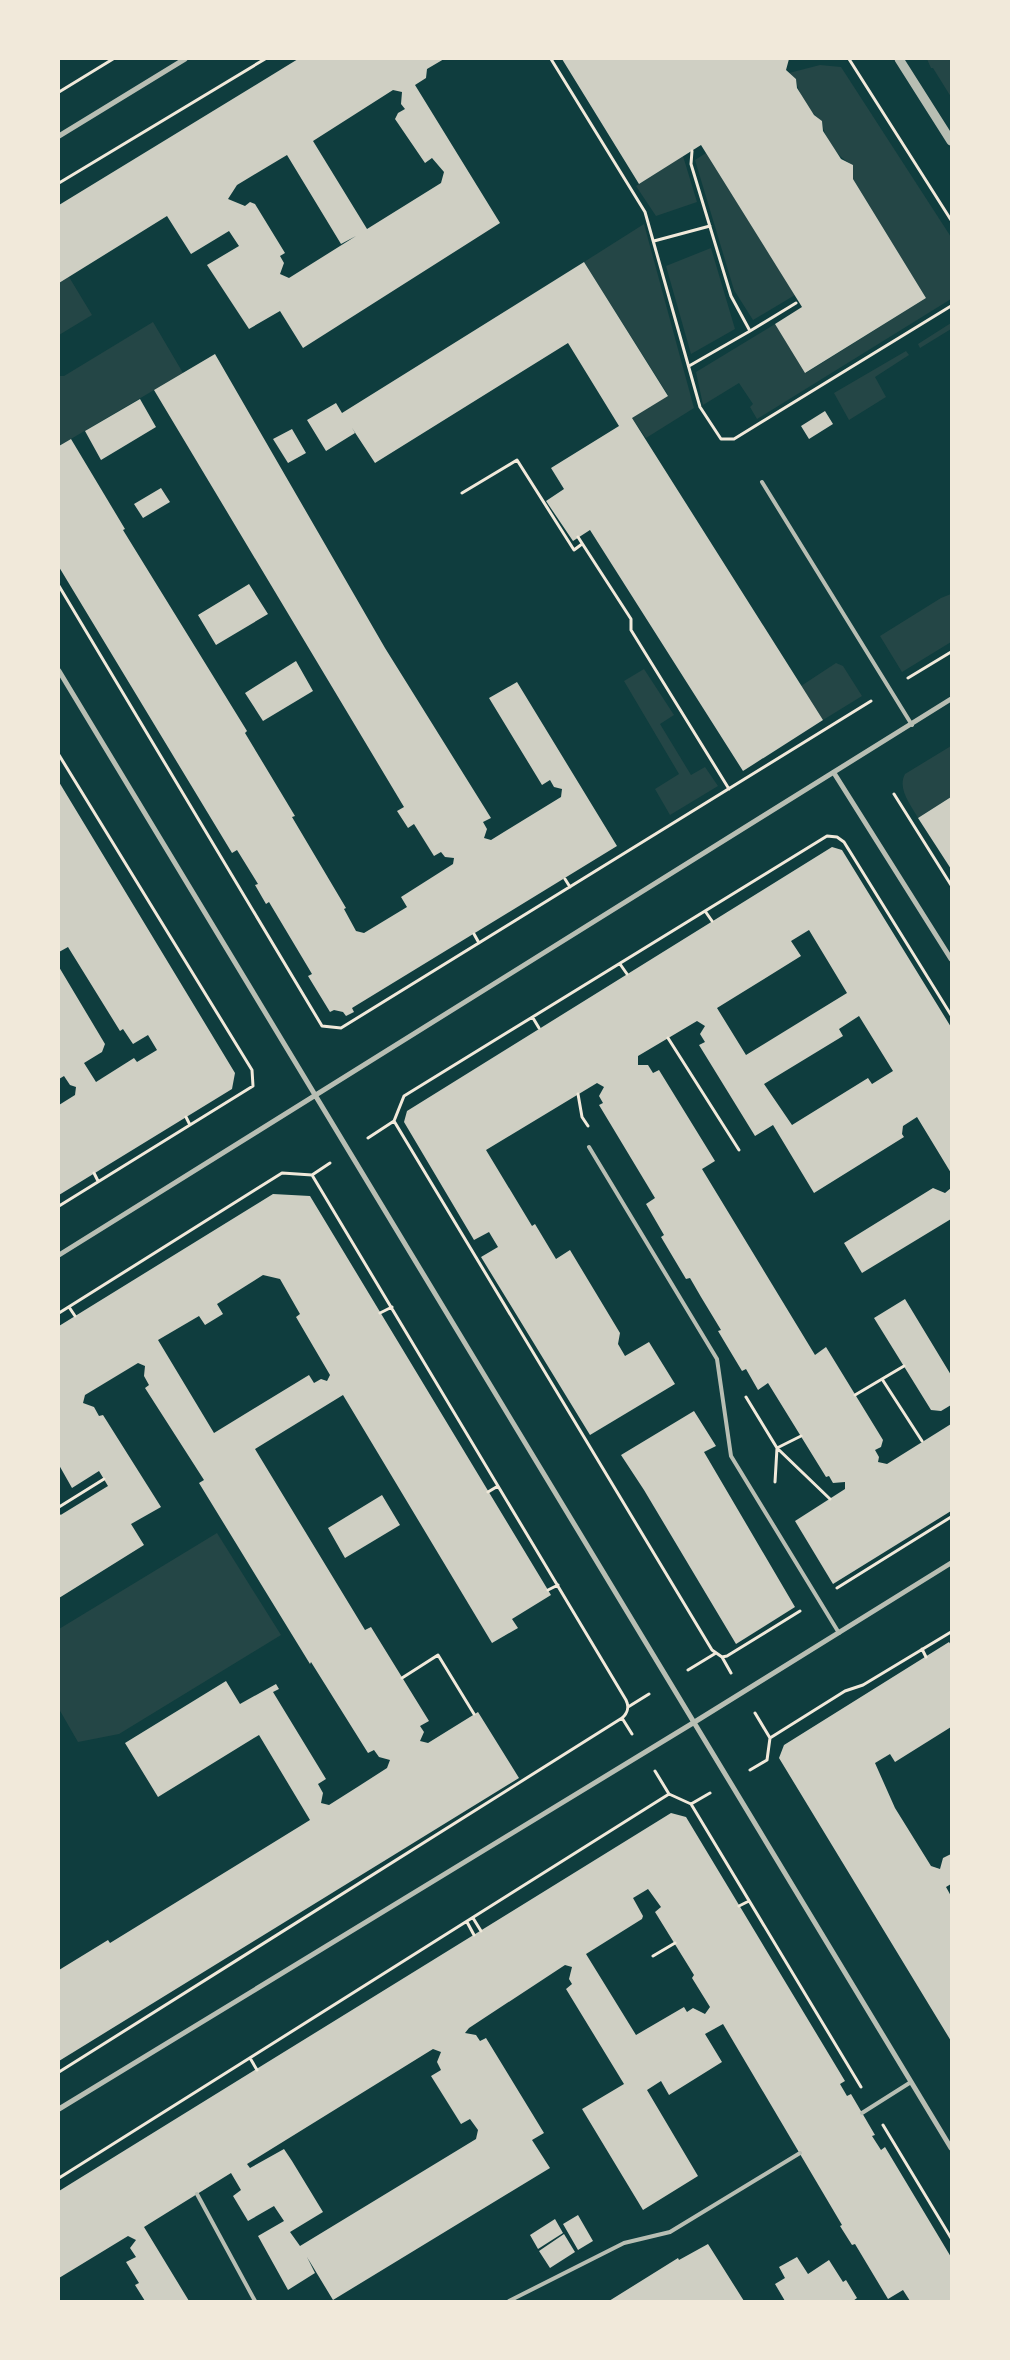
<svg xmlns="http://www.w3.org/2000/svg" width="1010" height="2360" viewBox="0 0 1010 2360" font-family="Barlow,sans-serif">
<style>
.green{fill:#244646}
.building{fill:#cfcfc3;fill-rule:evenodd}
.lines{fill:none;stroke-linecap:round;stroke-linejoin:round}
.path{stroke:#f1e9da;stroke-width:3}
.service{stroke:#b8beb3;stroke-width:4}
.minor{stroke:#b8beb3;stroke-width:5}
.tertiary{stroke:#b8beb3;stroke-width:9}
</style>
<rect width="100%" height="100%" fill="#0f3d3e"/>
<path class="green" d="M927 59H951V97L933 68H931Z
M820 65 841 67 951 237V299L757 419 750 407 753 404 739 383 703 405 696 372 775 324 806 373 926 298 853 179V165C837 157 824 139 822 121 809 112 798 94 796 79L789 73Z
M706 153 795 295 753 320 734 290 695 160Z
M683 156 697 202 656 216 636 186Z
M644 224 694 408 646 438 632 418 668 395 584 262Z
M711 248 735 329 691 354 666 266Z
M69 277 92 315 59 335V283Z
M153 322 183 373 59 446V376H64Z
M951 323V329L920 348 918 344Z
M906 351 909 355 875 377 886 397 849 420 834 393Z
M951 594V642L902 672 880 636 941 598Z
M836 663 843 666 862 696 823 720 801 686Z
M644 669 674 715 660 724 691 775 705 767 718 786 670 815 655 789 679 774 624 681Z
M951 746V797L918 818C911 805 897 789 905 774Z
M217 1533 281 1635 119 1734 78 1742 59 1709V1629Z"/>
<path class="building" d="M298 59H444L427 69 426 78 415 85 500 223 303 348 280 311 249 329 207 265 239 246 229 231 191 254 167 216 59 283V205ZM393 90 402 92 401 104 405 109 398 113 395 119 425 163 432 158 444 172 441 183 367 229 313 141ZM287 155 341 244 356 236 289 278 280 274 284 263 280 256 285 253 255 204 250 202 245 206 228 199 237 185Z
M562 59H789L786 70 796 79 797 88 814 115 822 121 823 131 841 159 853 165V179L926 298 805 373 775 324 802 307 701 145 639 184Z
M584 262 668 396 632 418 823 720 743 771 590 530 573 541 546 501 564 489 551 468 619 426 568 343 375 463 352 428 355 433 326 451 307 420 336 403 342 413Z
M215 354 385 648 491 818 483 822 487 829 484 838 491 840 561 797 562 789 554 787 550 780 542 785 489 698 517 682 617 846 352 1008 354 1012 346 1016 343 1012 334 1010 330 1012 308 976 312 974 269 902 266 904 255 885 258 884 237 850 232 853 59 567V446L71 439 125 529 123 530 247 731 245 733 295 816 292 817 346 908 344 909 356 931 364 933 407 907 401 897 453 864 454 858 445 857 441 852 434 856 414 824 408 828 397 811 404 807 154 390Z
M140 399 156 427 101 460 85 431Z
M825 411 833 424 809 439 801 426Z
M292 429 306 453 288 463 273 439Z
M161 488 170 502 143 518 134 504Z
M249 584 268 614 216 645 198 615Z
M296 661 313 691 263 721 245 693Z
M59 782 235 1073 232 1089 59 1195V1105L75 1095 76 1087 70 1085 64 1076 59 1079V967L105 1044 102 1052 84 1063 96 1082 134 1058 137 1062 157 1050 148 1035 133 1044 123 1029 120 1031 68 947 59 952Z
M951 797V869L918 818Z
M832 847 842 850 951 1027V1173L917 1117 903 1126 902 1134 904 1137 814 1193 773 1125 755 1136 699 1045 705 1042 700 1034 705 1026 697 1021 638 1056V1065H648L653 1073 659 1070 715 1161 702 1169 815 1355 826 1347 883 1440 881 1447 875 1450 879 1457 878 1462 887 1464 951 1424V1511L833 1584 795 1521 845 1489V1482L833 1483 829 1476 826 1477 768 1383 758 1390 746 1369 742 1371 718 1331 721 1330 701 1297 690 1278 686 1279 661 1237 664 1235 646 1204 655 1198 599 1105 603 1103 599 1096 604 1087 597 1083 486 1150 532 1226 535 1224 556 1259 570 1250 620 1333 618 1344 625 1356 649 1342 675 1384 590 1435 481 1257 498 1247 489 1232 474 1240 404 1122 407 1111ZM809 930 847 993 746 1055 717 1008 801 956 791 941ZM859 1016 893 1071 872 1084 868 1078 792 1125 764 1084 843 1036 839 1029Z
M933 1188 945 1193 951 1188V1219L862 1273 844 1243Z
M273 1194 310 1196 551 1595 512 1619 518 1628 492 1643 343 1395 255 1449 365 1630 371 1627 429 1721 420 1726 424 1732 420 1741 428 1743 478 1712 519 1778 59 2061V1970L108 1940 110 1943 310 1820 259 1735 158 1797 125 1743 226 1681 240 1704 276 1684 279 1689 273 1692 326 1779 318 1784 323 1793 321 1803 329 1805 359 1786 387 1768 390 1760 379 1757 374 1750 368 1753 311 1662 310 1664 199 1483 204 1480 145 1388 149 1385 144 1376 145 1366 138 1363 85 1395 83 1403 94 1407 99 1416 103 1415 161 1507 131 1524 144 1545 59 1598V1516L108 1486 99 1471 72 1488 59 1465V1326ZM263 1275 280 1279 300 1314 296 1317 330 1375 327 1381 321 1379 314 1383 309 1375 214 1433 158 1340 199 1316 205 1325 223 1314 217 1304Z
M905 1299 951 1375V1405L941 1411 931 1410 874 1318Z
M694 1411 716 1446 704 1452 795 1607 736 1644 644 1490 621 1455Z
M382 1495 400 1525 345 1558 328 1528Z
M949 1642 951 1645V1727L895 1762 890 1754 875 1763 895 1808 931 1866 940 1869 943 1858 951 1854V1884L946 1887 951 1896V2041L779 1758 784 1745Z
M671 1813 686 1817 845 2081 840 2084 847 2096 851 2094 875 2135 872 2136 881 2150 885 2147 951 2257V2301H910L903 2290 888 2299 855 2244 852 2245 840 2226 842 2225 723 2024 705 2034 722 2062 669 2095 661 2081 647 2090 698 2176 643 2210 582 2109 624 2084 566 1989 572 1984 569 1979 572 1967 565 1965 469 2028 465 2033 476 2035 480 2041 486 2038 544 2133 532 2140 550 2168 333 2300 307 2257 315 2273 288 2290 258 2236 284 2221 274 2206 248 2221 233 2196 241 2190 231 2173 144 2227 189 2301H145L135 2285 139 2283 126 2262 136 2257 130 2248 136 2240 128 2236 59 2278V2191ZM648 1889 661 1907 655 1912 694 1975 692 1978 710 2007 705 2014 693 2008 687 2012 684 2007 636 2035 586 1954 642 1919 643 1916 633 1898ZM433 2049 441 2052 437 2062 441 2070 431 2076 461 2124 470 2119 478 2130 476 2139 300 2246 290 2232 323 2212 292 2161 284 2149 250 2168 247 2164Z
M578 2215 593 2241 578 2250 563 2224Z
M555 2219 563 2233 538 2249 530 2235Z
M564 2234 575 2252 550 2268 539 2251Z
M708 2244 744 2301H609L678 2258 679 2260Z
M797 2257 808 2274 829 2260 843 2282 846 2280 857 2298 853 2301H785L775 2284 785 2278 779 2267Z"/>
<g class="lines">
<path class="path" d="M551 59 645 212 700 407 721 439H734L951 306
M849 59 951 220
M59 92 113 59
M59 183 265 59
M654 241 710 226
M750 331 796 303
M689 366 750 331 731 296 691 164 692 151
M462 493 517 460 574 550 582 544
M578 537 631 619V630L729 789
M59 586 322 1026 341 1028 871 701
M908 678 951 652
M59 755 252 1070 253 1086 59 1206
M894 794 951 885
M565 879 570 887
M705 911 712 921
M474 934 479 943
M620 964 627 974
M533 1018 539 1028
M668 1038 739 1150
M578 1094 582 1117 588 1126
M186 1117 190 1125
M368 1138 394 1121
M94 1173 98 1181
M69 1307 75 1316
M59 1313 282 1173 312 1175 330 1163
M380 1313 392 1307
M882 1379 922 1441
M855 1395 904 1366
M746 1397 777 1448 775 1482
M801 1436 777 1448 830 1499
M488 1492 498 1486
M59 1507 104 1479
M59 1515V1516
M837 1588 951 1517
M548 1590 558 1585
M800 1611 727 1656 722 1657 712 1650 394 1121 404 1096 827 836 837 837 844 842 951 1015
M922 1649 926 1657
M722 1657 731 1673
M688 1670 716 1653
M402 1678 438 1655 474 1714
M628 1707 649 1694
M755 1713 770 1738
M622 1718 632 1734
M750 1770 767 1760 770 1738 845 1691 863 1685 951 1632
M655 1771 669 1794 691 1804 861 2087
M691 1804 710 1793
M739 1906 749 1901
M473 1918 481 1931
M467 1922 474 1935
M653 1956 675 1943
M250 2058 257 2070
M59 2072 622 1718C628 1713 629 1706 626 1700L312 1175
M883 2125 951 2238
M59 2178 669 1794"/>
<path class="service" d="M762 482 912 725
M589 1147 717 1359 731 1456 839 1633
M862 2113 911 2082
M197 2194 255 2301
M509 2301 624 2243 670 2232 800 2153"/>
<path class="minor" d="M59 136 185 59
M59 671 951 2148
M834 773 951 959
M59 1255 951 699
M59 2109 693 1723 951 1563"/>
<path class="tertiary" d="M899 59 951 141"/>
</g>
<rect width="1010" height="2360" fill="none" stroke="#f1e9da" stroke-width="120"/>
</svg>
